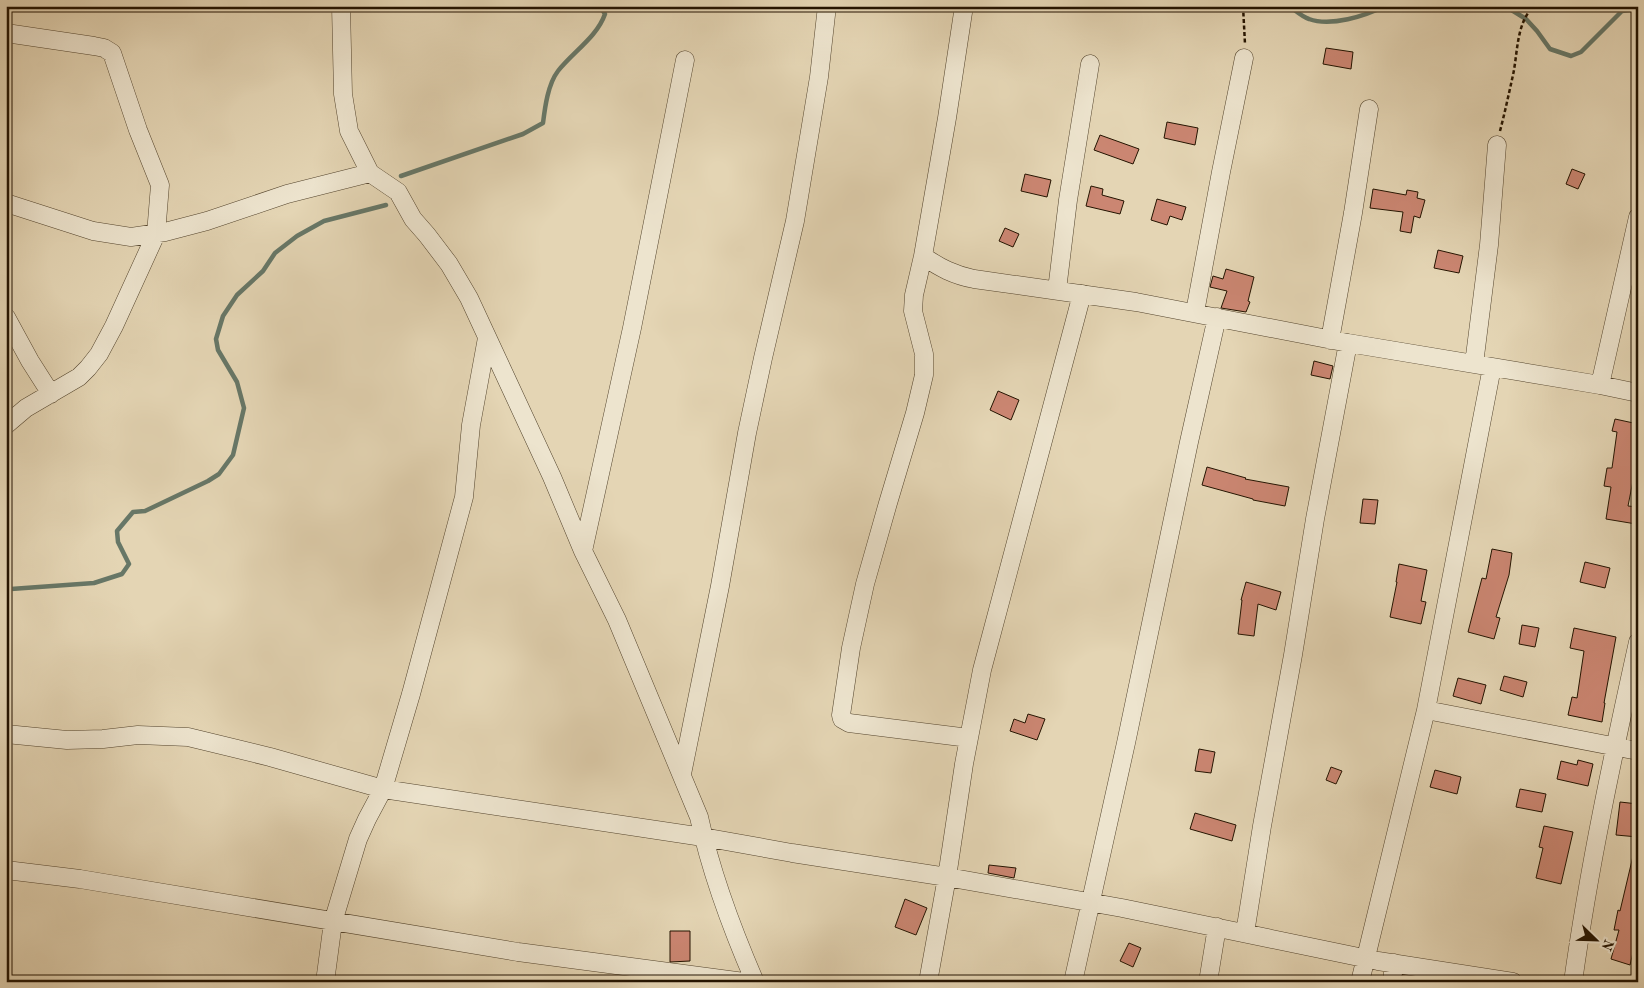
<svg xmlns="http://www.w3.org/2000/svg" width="1644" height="988" viewBox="0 0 1644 988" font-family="'Old Standard TT',serif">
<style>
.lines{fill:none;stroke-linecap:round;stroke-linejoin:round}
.stream{stroke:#677767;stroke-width:4.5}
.building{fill:#cb8672;stroke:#231300}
.street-casing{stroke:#53442d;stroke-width:19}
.path{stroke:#231300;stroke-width:2.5;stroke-dasharray:4 2.5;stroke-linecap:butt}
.street{stroke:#ede4ce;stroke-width:18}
</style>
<rect width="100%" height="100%" fill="#e4d5b4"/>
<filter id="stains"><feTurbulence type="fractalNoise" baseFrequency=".004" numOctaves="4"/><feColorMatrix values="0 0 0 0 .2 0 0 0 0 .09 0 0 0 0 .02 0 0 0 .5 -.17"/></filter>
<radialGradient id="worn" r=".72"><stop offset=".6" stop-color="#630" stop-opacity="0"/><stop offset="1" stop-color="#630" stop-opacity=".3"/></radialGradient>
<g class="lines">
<path class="stream" d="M1289 6C1295 10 1302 17 1309 19 1331 27 1365 16 1385 6
M1505 6 1526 19 1537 31 1550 49 1571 56 1581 52 1622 11 1638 9
M401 176 523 134 543 123C545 107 548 84 558 71 573 52 597 37 605 14L600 6
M6 592 11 589 94 583 122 574 129 564 118 542 117 531 133 512 145 511 208 481 219 474 233 455 244 408 237 382 218 350 216 339 223 316 237 295 263 271 275 253 297 236 324 221 386 205"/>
</g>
<path class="building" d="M1326 48 1353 52 1351 69 1323 64Z
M1167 122 1198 128 1195 145 1164 138Z
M1100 135 1139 149 1133 164 1094 150Z
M1572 169 1585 174 1578 189 1566 184Z
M1025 174 1051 180 1047 197 1021 191Z
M1091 186 1103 189 1102 195 1124 201 1120 214 1086 206Z
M1373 189 1406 195 1407 190 1418 192 1417 198 1425 200 1420 218 1414 216 1411 233 1400 231 1403 212 1370 208Z
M1157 199 1186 207 1182 220 1170 216 1167 225 1151 220Z
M1005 228 1019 234 1013 247 999 241Z
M1438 250 1463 256 1459 273 1434 268Z
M1226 269 1254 277 1248 301 1250 302 1246 312 1221 308 1227 291 1210 287 1213 276 1223 279Z
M1314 361 1333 366 1330 379 1311 375Z
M998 391 1019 400 1011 420 990 410Z
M1615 419 1638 424V455L1628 506 1638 507 1636 524 1606 519 1611 487 1604 486 1607 468H1612L1617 432 1612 431Z
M1207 467 1246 478 1245 479 1289 487 1285 506 1253 500V499L1202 485Z
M1363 499 1378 500 1375 524 1360 523Z
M1492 549 1512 553 1509 575 1496 617 1500 618 1494 639 1468 632 1482 578 1486 579Z
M1585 562 1610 568 1605 588 1580 582Z
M1399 564 1427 570 1421 601 1426 602 1421 624 1390 617 1397 582H1396Z
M1246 582 1281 592 1276 610 1258 604 1254 636 1238 634 1242 600H1241Z
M1522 625 1539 628 1535 647 1519 644Z
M1574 628 1616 637 1604 703H1605L1602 722 1568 715 1572 697 1577 698 1584 651 1570 648Z
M1504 676 1527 682 1523 697 1500 690Z
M1458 678 1486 685 1481 704 1453 696Z
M1028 714 1045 719 1037 740 1010 731 1014 719 1025 723Z
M1199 749 1215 752 1211 773 1195 771Z
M1578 760 1593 764 1588 786 1557 779 1561 761 1577 765Z
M1331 767 1342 771 1336 784 1326 780Z
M1435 770 1461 777 1457 794 1430 787Z
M1520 789 1546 794 1542 812 1516 807Z
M1620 802 1638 804V837L1616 835Z
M1195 813 1236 825 1232 841 1190 829Z
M1544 826 1573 832 1561 884 1536 878 1543 848 1539 847Z
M1633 856 1638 857V931L1630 965 1611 959 1619 930H1614L1618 910 1620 911Z
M989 865 1016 868 1014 878 988 873Z
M905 899 927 908 916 935 895 927Z
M670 931H690V961L670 962Z
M1129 943 1141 948 1133 967 1120 961Z"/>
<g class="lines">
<defs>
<path id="street" d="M341 6 343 94 349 131 370 173 398 192 413 219 427 235 449 264 469 298 552 477 583 551 617 620 699 817C711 873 732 929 755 982
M964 6 947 118 923 256 914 295 913 311 924 354V375L915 413 888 503 865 584 851 648 841 715 842 719 849 723 969 738
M6 33 94 46 104 48 112 53 138 130 160 185 156 234 114 326 99 354 88 368 79 377 26 408 6 425
M6 203 93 231 131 237 165 232 207 221 287 194 370 173
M923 256C940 268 954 275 974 279L1136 302 1348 343 1600 385 1638 393
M1057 290 1068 200 1090 64
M1195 312 1221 172 1244 58
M6 317 30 361 51 394
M1330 340 1353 213 1369 109
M1474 364 1489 245 1497 145
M1600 385 1638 217
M583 551 632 328 685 60
M1426 710 1638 751
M6 734 67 740 103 739 138 735 188 737 270 757 383 789 703 837 792 853 947 877 1122 908 1378 961 1513 982
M682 774 720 586 747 433 763 358 795 221 819 77 827 6
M6 870 80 879 518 952 744 982
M1245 933 1262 826 1293 655 1315 519 1348 343
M325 982 333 922 358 839 367 819 383 789 411 694 464 497 471 425 487 338
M928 982 947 877 964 764 982 670 1082 294
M1073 982 1126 743 1189 442 1217 317
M1208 982 1217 927
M1360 982 1426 710 1492 367
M1392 982 1394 963
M1573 982C1589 867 1613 755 1638 642"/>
</defs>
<use href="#street" class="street-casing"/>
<path class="path" d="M1243 6 1245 44
M1500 131C1505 112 1509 93 1513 75 1518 52 1516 23 1534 6"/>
<use href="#street" class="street"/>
</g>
<rect width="1644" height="988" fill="none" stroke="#e4d5b4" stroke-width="25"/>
<rect x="8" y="8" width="1629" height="973" fill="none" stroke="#231300" stroke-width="2.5"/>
<rect x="12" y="12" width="1619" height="963" fill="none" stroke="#231300"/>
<g transform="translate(1596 940) rotate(113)" stroke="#ede4ce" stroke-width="4" paint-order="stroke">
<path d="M0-4L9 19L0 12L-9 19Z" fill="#231300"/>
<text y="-8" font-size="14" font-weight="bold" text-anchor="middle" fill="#231300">N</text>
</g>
<rect width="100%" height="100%" filter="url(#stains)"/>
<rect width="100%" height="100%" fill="url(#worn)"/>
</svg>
